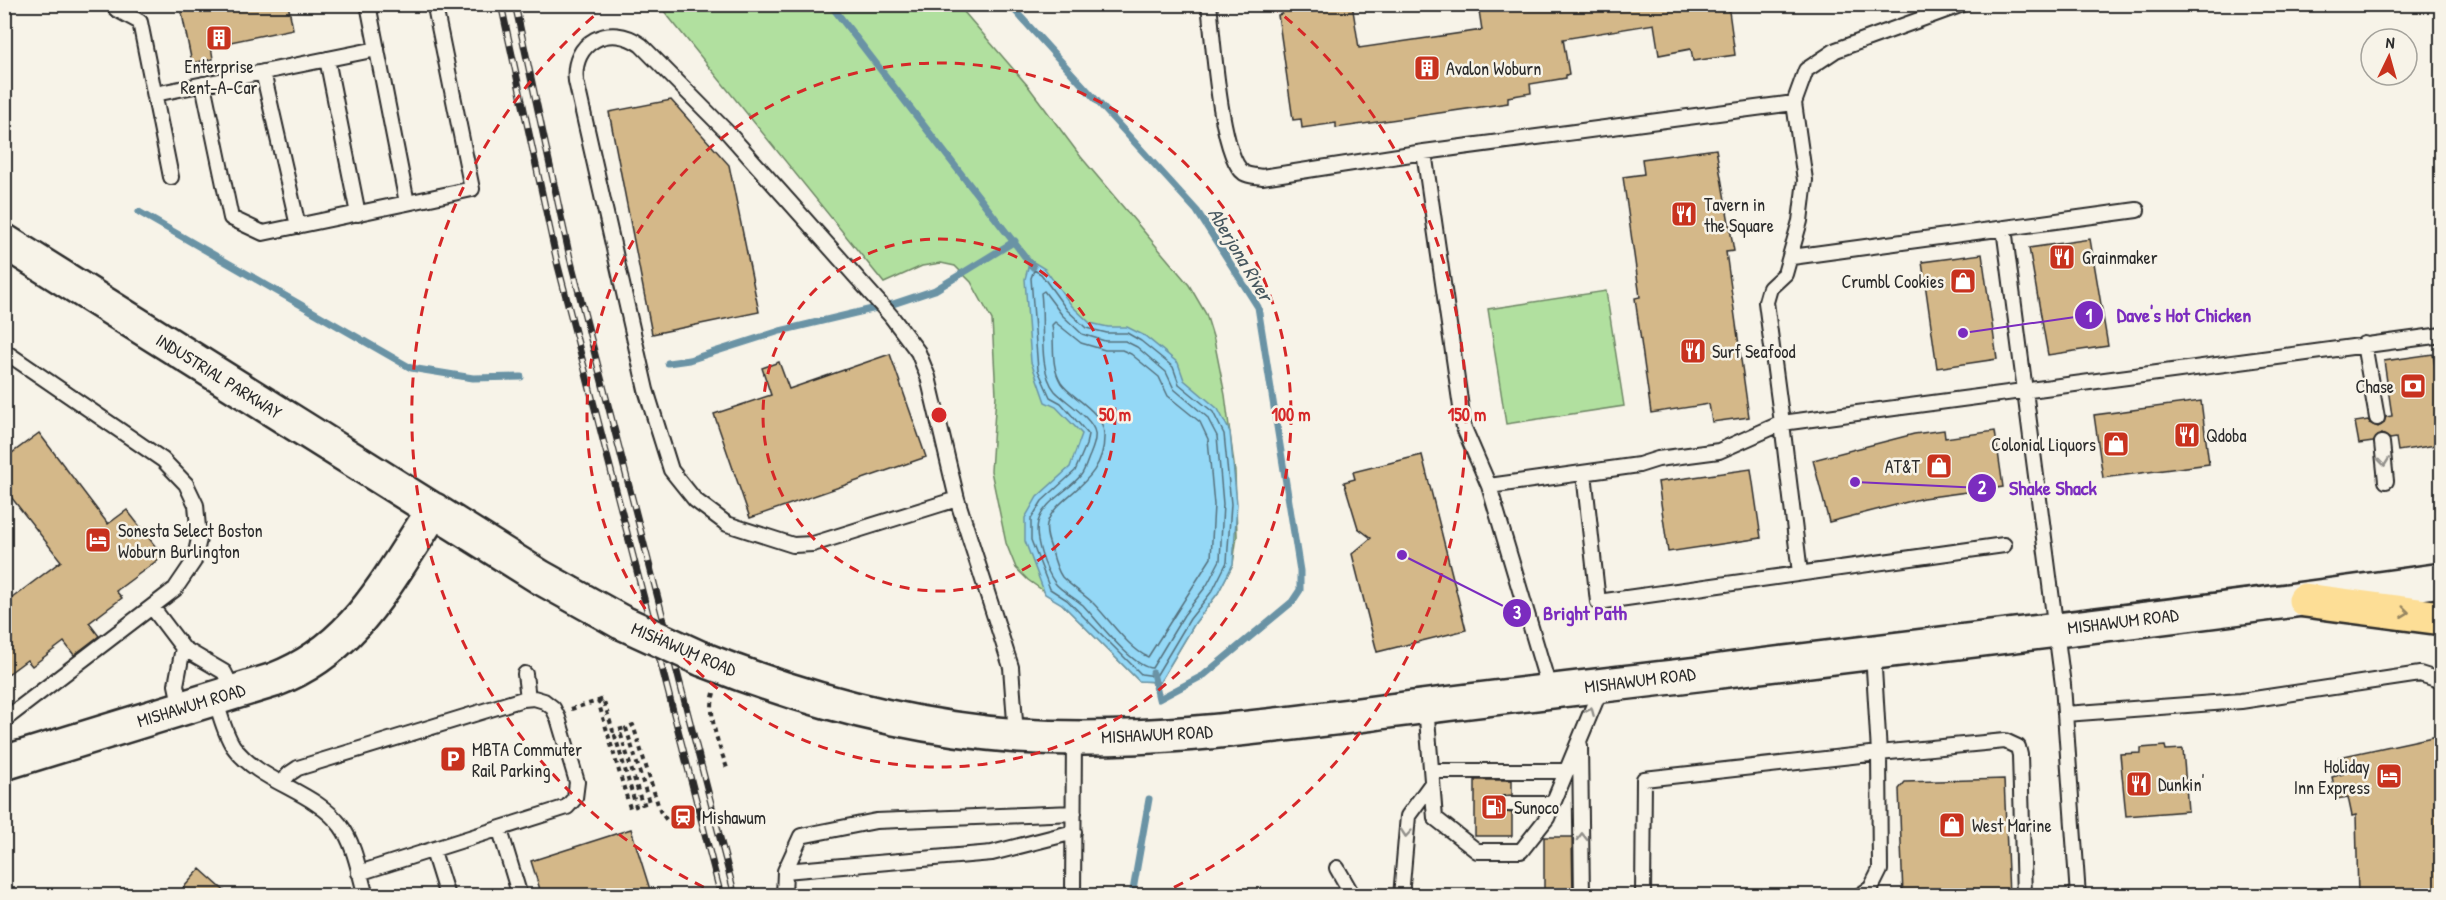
<svg xmlns="http://www.w3.org/2000/svg" width="2446" height="900" viewBox="0 0 2446 900" font-family="'Patrick Hand',sans-serif">
<style>
.green{fill:#b1e09f;stroke:#6e8665;stroke-width:1.5}
.water{fill:#94d8f6;stroke:#6a93a5;stroke-width:1.5}
.lines{fill:none;stroke-linecap:round;stroke-linejoin:round}
.shore{stroke:#55707c;stroke-width:1.5}
.stream{stroke:#6a93a5;stroke-width:7}
.building{fill:#d4b889;stroke:#2b2b2b;stroke-width:1.5}
.lane-casing{stroke:#2b2b2b;stroke-width:18}
.secondary-casing{stroke:#2b2b2b;stroke-width:38}
.highway-casing{stroke:#2b2b2b;stroke-width:38}
.path{stroke:#2b2b2b;stroke-width:4;stroke-dasharray:4.5 4.5;stroke-linecap:butt}
.lane{stroke:#f7f3e8;stroke-width:14}
.secondary{stroke:#f7f3e8;stroke-width:33}
.highway{stroke:#fdde96;stroke-width:33}
.rail-casing{stroke:#2b2b2b;stroke-width:7}
.rail{stroke:#f7f3e8;stroke-width:4.5;stroke-dasharray:14;stroke-linecap:butt}
.secondary-bridge-casing{stroke:#2b2b2b;stroke-width:38;stroke-linecap:butt}
.secondary-bridge{stroke:#f7f3e8;stroke-width:33}
.oneway{stroke:#918f8a}
.oneway2{stroke:#948460}
.ring{fill:none;stroke:#d62828;stroke-width:3;stroke-dasharray:10 8}
.labels{text-anchor:middle;dominant-baseline:central;stroke-width:5;stroke-linejoin:round;paint-order:stroke}
.poi-label{font-size:18px;fill:#2b2b2b;stroke:#f7f3e8;text-anchor:start}
.street-label{font-size:18px;fill:#2b2b2b;stroke:#f7f3e8}
.water-label{font-size:20px;font-style:italic;fill:#45565e;stroke:#f7f3e8}
.centre{fill:#d62828;stroke:#f7f3e8;stroke-width:3}
.ring-label{font-size:18px;text-anchor:middle;font-weight:bold;fill:#d62828;stroke:#f7f3e8;stroke-width:5;stroke-linejoin:round;paint-order:stroke}
.leader{fill:none;stroke:#7b2cbf;stroke-width:2}
.callout-dot{fill:#7b2cbf;stroke:#f7f3e8;stroke-width:2}
.mark-label{font-size:18px;text-anchor:middle;font-weight:bold;fill:#fff}
.callout-label{font-size:20px;text-anchor:middle;font-weight:bold;fill:#7b2cbf;stroke:#f7f3e8;stroke-width:5;stroke-linejoin:round;paint-order:stroke}
</style>
<rect width="100%" height="100%" fill="#f7f3e8"/>
<filter id="ink" filterUnits="userSpaceOnUse"><feTurbulence type="fractalNoise" baseFrequency=".0167" numOctaves="2"/><feDisplacementMap in="SourceGraphic" scale="12" xChannelSelector="R" yChannelSelector="G"/><feConvolveMatrix kernelMatrix="1 2 1 2 8 2 1 2 1" color-interpolation-filters="sRGB"/></filter>
<g filter="url(#ink)">
<path class="green" d="M659 5H958L1028 86 1081 157 1189 285 1206 314 1214 340 1225 395 1235 472 1237 536 1233 564 1218 593 1195 623 1160 682 1139 681 1062 604 1028 580 1016 568 1006 543 991 471 996 395 992 320 971 282 955 266 941 263 922 266 884 283Z
M1606 291 1624 406 1506 424 1488 309Z"/>
<path class="water" d="M1030 260 1045 269 1072 306 1090 323 1108 327H1127L1145 336 1178 363 1184 380 1218 409 1230 432 1237 504 1233 564 1218 593 1195 623 1160 682 1139 681 1062 604 1045 594 1025 541V518L1037 497 1070 467 1082 434 1056 407 1045 402 1031 362 1025 279Z"/>
<g class="lines">
<path class="shore" d="M1034 270 1041 274 1067 310 1086 328 1107 333H1127L1141 341 1173 367 1179 384 1213 412 1224 434 1231 504 1227 562 1213 590 1190 619 1156 676 1141 674 1067 600 1050 589 1031 540V519L1042 501 1075 471 1086 445 1088 434 1061 403 1050 397 1038 370 1031 278Z
M1044 291 1062 315 1082 334 1105 341H1125L1137 347 1166 372 1174 389 1207 417 1217 436 1223 504 1220 560 1207 585 1184 615 1152 668C1133 668 1097 620 1083 605 1075 598 1061 591 1055 583 1045 569 1034 539 1038 522 1044 501 1069 491 1081 475 1085 470 1087 461 1090 455 1093 448 1096 440 1095 433 1093 418 1064 401 1055 391 1037 370 1045 320 1041 293Z
M1055 322 1081 343 1105 350H1122L1131 354 1159 377 1168 396 1200 422 1208 439 1214 505 1211 558 1148 657C1130 650 1108 618 1093 603 1086 596 1066 582 1062 577 1057 570 1054 559 1052 551 1049 543 1045 533 1047 524 1055 494 1106 485 1104 434 1104 412 1070 397 1061 383 1050 365 1055 344 1052 325Z"/>
<path class="stream" d="M830 4 1033 267
M1009 4 1197 211 1258 307 1300 571V590L1292 602 1204 675 1159 699 1153 673
M139 212 411 368 473 378 521 377
M668 363 689 360 780 331 893 304 935 290 1015 241
M1132 896 1149 799"/>
</g>
<path class="building" d="M180 4H288L293 29 211 46 213 59 192 63Z
M1280 4H1352L1359 48 1482 30 1478 4H1728L1735 55 1693 61 1691 49 1659 55 1654 24 1563 39 1569 74 1566 75V78L1530 84 1531 93 1508 97V103L1336 128V123L1302 128 1301 119 1293 120 1278 15 1282 14Z
M671 100 729 165 759 312 652 334 609 112Z
M1716 149 1734 251 1726 252 1749 417 1712 422 1709 404 1651 413 1635 298 1640 297 1623 177 1644 174 1642 159Z
M2090 239 2108 346 2048 355 2029 248Z
M1982 254 1997 359 1937 368 1922 262Z
M890 354 926 457 750 518 714 414 771 395 762 368 779 362 789 389Z
M2433 354 2442 410V444L2398 451 2396 438 2390 439 2382 434 2373 442 2359 444 2355 422 2368 420 2371 424 2378 427 2383 424 2386 417 2392 416 2384 361Z
M2201 401 2209 464 2103 478 2094 415Z
M1944 430 1945 438 1995 431 2003 487 1923 498 1829 522 1813 460 1914 434Z
M39 433 108 524 127 510 163 556 116 591 122 598 89 623 99 636 74 655 64 642 32 666 27 660 4 677V604L61 561 4 488V459Z
M1422 455 1466 630 1377 652 1352 554 1371 538 1358 528 1344 482 1355 479 1353 472Z
M1751 469 1761 538 1668 552 1658 482Z
M2442 735V797L2437 798 2440 896H2358L2356 815 2352 816 2348 797 2337 799 2332 777 2343 774 2339 757Z
M2165 746 2166 750 2183 749 2188 811 2126 816 2120 754 2141 753V748Z
M2004 779 2009 896H1903L1899 789 1905 782Z
M1475 780H1512V795L1502 796 1497 803 1501 811 1512 813V836H1475Z
M631 829 652 896H542L531 861Z
M1544 837H1572L1573 896H1544Z
M200 869 230 896H176Z"/>
<g class="lines">
<defs>
<path id="lane" d="M115 4 116 9 140 22 171 177
M1209 4C1213 37 1220 157 1244 173 1249 176 1257 176 1262 177L1424 152 1794 103
M327 59 358 214
M263 72 298 226
M203 84 231 218 263 233 407 203 368 4
M155 94 377 49
M1424 152 1464 428 1489 486
M407 203 472 189 435 7
M2004 228 2063 685 2078 896
M1792 257 2137 210
M2364 344 2377 418
M4 351 163 460 186 484 196 505 199 539 194 561 175 589 4 720
M2382 443 2386 481
M1584 473 1598 602 2004 545
M957 499 813 544 793 545 727 524 695 500 671 470 646 390 576 81C571 42 610 22 641 45L729 134 891 316 918 352 928 377 957 499 1011 667 1016 735
M1800 573 1782 423 2442 335
M152 607 183 648 224 672 234 692
M1873 652 1879 753 2005 741 2018 747 2020 755 2024 896
M525 674 528 698
M1550 691 1489 486 1639 465 1658 459 1719 451 1782 423 1766 302 1770 288 1785 274 1800 221 1805 180 1794 103 1806 70 1836 50 1963 4
M215 698C220 714 224 732 233 746 259 783 314 790 341 826 355 845 359 873 366 896
M1426 706 1435 818 1477 851H1521L1547 818 1601 688
M181 708 176 685 183 648
M2065 714 2241 701 2420 674 2442 681
M1580 745 1582 896
M1432 771H1567
M282 783 289 774 298 768 523 699 534 698 544 701 553 708 558 718 577 782 575 798 567 807 359 873
M1506 804H1553
M500 830 520 896
M433 851 447 896
M1337 868 1353 896
M785 871 801 836 876 821 1074 813
M784 896 785 871 992 853 1074 832
M1073 896 1074 737
M1401 896 1408 816 1432 783
M1643 896 1644 779 1879 753 1880 870 1871 888 1859 896"/>
<path id="secondary" d="M4 241 540 577 621 622
M702 659C802 699 910 728 1019 736 1145 744 1272 726 1397 710 1503 696 1608 685 1713 672 1956 641 2199 615 2442 580
M4 763 274 680C356 649 388 578 434 510"/>
<path id="highway" d="M2305 600 2442 618"/>
</defs>
<use href="#lane" class="lane-casing"/>
<use href="#secondary" class="secondary-casing"/>
<use href="#highway" class="highway-casing"/>
<path class="path" d="M714 693C707 719 720 747 728 771
M598 701 603 699 613 731 626 728
M571 709 598 701 630 808 636 806 615 736 621 735 642 804 649 802 626 728 633 725 660 811 668 822 678 824"/>
<use href="#lane" class="lane"/>
<use href="#secondary" class="secondary"/>
<use href="#highway" class="highway"/>
<defs>
<path id="rail" d="M501 4 557 262 721 896
M515 4 570 258 735 896"/>
</defs>
<use href="#rail" class="rail-casing"/>
<use href="#rail" class="rail"/>
<defs>
<path id="secondary-bridge" d="M621 622 702 659"/>
</defs>
<use href="#secondary-bridge" class="secondary-bridge-casing"/>
<use href="#secondary-bridge" class="secondary-bridge"/>
</g>
<defs><path id="oneway-chevron" d="M-2-3.5L2.5 0L-2 3.5" fill="none" stroke-width="1.6" stroke-linecap="round" stroke-linejoin="round" transform="scale(1.5)"/></defs>
<g class="oneway">
<use href="#oneway-chevron" transform="translate(2384 462) rotate(83)"/>
<use href="#oneway-chevron" transform="translate(1590 711) rotate(-67)"/>
<use href="#oneway-chevron" transform="translate(1406 833) rotate(95)"/>
<use href="#oneway-chevron" transform="translate(1582 837) rotate(-91)"/>
</g>
<use class="oneway2" href="#oneway-chevron" transform="translate(2405 612) rotate(7)"/>
</g>
<g class="ring">
<circle cx="939" cy="415" r="176"/>
<circle cx="939" cy="415" r="352"/>
<path d="M720 895A528 528 0 0 1 607 5M1271 5A528 528 0 0 1 1158 895"/>
</g>
<defs>
<symbol id="building-square" viewBox="-11 -11 22 22"><rect x="-9" y="-9" width="18" height="18" rx="4" fill="#c8321e" stroke="#f7f3e8"/><path d="M-4-6H4V6H1V3H-1V6H-4ZM-2.5-4.3h1.7v1.8h-1.7ZM.8-4.3h1.7v1.8H.8ZM-2.5-1h1.7V.8h-1.7ZM.8-1h1.7V.8H.8Z" fill="#fff"/></symbol>
<symbol id="restaurant-square" viewBox="-11 -11 22 22"><rect x="-9" y="-9" width="18" height="18" rx="4" fill="#c8321e" stroke="#f7f3e8"/><path d="M-5-6h1v4h1v-4h1v4h1v-4h1v5L-1.5 .5V6h-2V.5L-5-1ZM5-6V6H3V1.5H1.5Q1.5-4 5-6Z" fill="#fff"/></symbol>
<symbol id="shop-square" viewBox="-11 -11 22 22"><rect x="-9" y="-9" width="18" height="18" rx="4" fill="#c8321e" stroke="#f7f3e8"/><path d="M-5-2.5h2.3a2.7 3.5 0 0 1 5.4 0H5L5.5 6h-11ZM-1.5-2.5h3a1.5 2.3 0 0 0-3 0Z" fill="#fff"/></symbol>
<symbol id="bank-square" viewBox="-11 -11 22 22"><rect x="-9" y="-9" width="18" height="18" rx="4" fill="#c8321e" stroke="#f7f3e8"/><path d="M-6-4H6V4H-6ZM0-2.3a2.3 2.3 0 1 0 0 4.6a2.3 2.3 0 1 0 0-4.6Z" fill="#fff"/></symbol>
<symbol id="hotel-square" viewBox="-11 -11 22 22"><rect x="-9" y="-9" width="18" height="18" rx="4" fill="#c8321e" stroke="#f7f3e8"/><path d="M-6-4.5h1.5V1H6V5H4.5V3h-9V5H-6ZM-4 0a1.8 1.8 0 1 1 3.6 0ZM.5 0V-2.5h3Q6-2.5 6 0Z" fill="#fff"/></symbol>
<symbol id="parking-square" viewBox="-11 -11 22 22"><rect x="-9" y="-9" width="18" height="18" rx="4" fill="#c8321e" stroke="#f7f3e8"/><path d="M-3.5-5.5H1a3.5 3.5 0 0 1 0 7H-1V5.5H-3.5ZM-1-3.4V-.6H.8a1.4 1.4 0 0 0 0-2.8Z" fill="#fff"/></symbol>
<symbol id="fuel-square" viewBox="-11 -11 22 22"><rect x="-9" y="-9" width="18" height="18" rx="4" fill="#c8321e" stroke="#f7f3e8"/><path d="M-5.5-6h7V0h2V4h1.3V-2.5L3-4.5l.8-.8L6-3V5H2.5V1h-1V6h-7ZM-4.2-4.7v3.2H.2V-4.7Z" fill="#fff"/></symbol>
<symbol id="station-square" viewBox="-11 -11 22 22"><rect x="-9" y="-9" width="18" height="18" rx="4" fill="#c8321e" stroke="#f7f3e8"/><path d="M-3-6H3Q5-6 5-4V2Q5 4 3 4L4.5 6H3L1.5 4h-3L-3 6H-4.5L-3 4Q-5 4-5 2V-4Q-5-6-3-6ZM-3.5-4v3h7v-3ZM-3.5 1v1.5H-2V1ZM2 1v1.5H3.5V1Z" fill="#fff"/></symbol>
</defs>
<g fill-rule="evenodd">
<use href="#building-square" x="204" y="23" width="30" height="30"/>
<use href="#building-square" x="1412" y="53" width="30" height="30"/>
<use href="#restaurant-square" x="1669" y="199" width="30" height="30"/>
<use href="#restaurant-square" x="2047" y="242" width="30" height="30"/>
<use href="#shop-square" x="1948" y="266" width="30" height="30"/>
<use href="#restaurant-square" x="1678" y="336" width="30" height="30"/>
<use href="#bank-square" x="2398" y="371" width="30" height="30"/>
<use href="#restaurant-square" x="2172" y="420" width="30" height="30"/>
<use href="#shop-square" x="2101" y="429" width="30" height="30"/>
<use href="#shop-square" x="1924" y="451" width="30" height="30"/>
<use href="#hotel-square" x="83" y="525" width="30" height="30"/>
<use href="#parking-square" x="438" y="744" width="30" height="30"/>
<use href="#hotel-square" x="2374" y="761" width="30" height="30"/>
<use href="#restaurant-square" x="2124" y="769" width="30" height="30"/>
<use href="#fuel-square" x="1479" y="792" width="30" height="30"/>
<use href="#station-square" x="668" y="802" width="30" height="30"/>
<use href="#shop-square" x="1937" y="810" width="30" height="30"/>
</g>
<g class="labels">
<g class="poi-label">
<text x="219" y="66" text-anchor="middle">Enterprise<tspan x="219" dy="21">Rent-A-Car</tspan></text>
<text x="1446" y="68">Avalon Woburn</text>
<text x="1704" y="204">Tavern in<tspan x="1704" dy="21">the Square</tspan></text>
<text x="2082" y="257">Grainmaker</text>
<text x="1944" y="281" text-anchor="end">Crumbl Cookies</text>
<text x="1712" y="351">Surf Seafood</text>
<text x="2394" y="386" text-anchor="end">Chase</text>
<text x="2206" y="435">Qdoba</text>
<text x="2096" y="444" text-anchor="end">Colonial Liquors</text>
<text x="1920" y="466" text-anchor="end">AT&amp;T</text>
<text x="118" y="530">Sonesta Select Boston<tspan x="118" dy="21">Woburn Burlington</tspan></text>
<text x="472" y="749">MBTA Commuter<tspan x="472" dy="21">Rail Parking</tspan></text>
<text x="2370" y="766" text-anchor="end">Holiday<tspan x="2370" dy="21">Inn Express</tspan></text>
<text x="2158" y="784">Dunkin'</text>
<text x="1514" y="807">Sunoco</text>
<text x="702" y="817">Mishawum</text>
<text x="1972" y="825">West Marine</text>
</g>
<g class="street-label">
<text transform="translate(219 376) rotate(32)">INDUSTRIAL PARKWAY</text>
<text transform="translate(2123 621) rotate(-7)">MISHAWUM ROAD</text>
<text transform="translate(684 649) rotate(23)">MISHAWUM ROAD</text>
<text transform="translate(1640 680) rotate(-7)">MISHAWUM ROAD</text>
<text transform="translate(191 705) rotate(-17)">MISHAWUM ROAD</text>
<text transform="translate(1157 734) rotate(-3)">MISHAWUM ROAD</text>
</g>
<g class="water-label">
<text transform="translate(1241 254) rotate(59)">Aberjona River</text>
</g>
</g>
<circle cx="939" cy="415" r="9" class="centre"/>
<g class="ring-label">
<text x="1115" y="421">50 m</text>
<text x="1291" y="421">100 m</text>
<text x="1467" y="421">150 m</text>
</g>
<path class="leader" d="M1963 333L2089 315M1855 482L1982 488M1402 555L1517 613"/>
<g class="callout-dot">
<circle cx="1963" cy="333" r="6"/>
<circle cx="1855" cy="482" r="6"/>
<circle cx="1402" cy="555" r="6"/>
<circle cx="2089" cy="315" r="15"/>
<circle cx="1982" cy="488" r="15"/>
<circle cx="1517" cy="613" r="15"/>
</g>
<g class="mark-label">
<text x="2089" y="322">1</text>
<text x="1982" y="494">2</text>
<text x="1517" y="619">3</text>
</g>
<g class="callout-label">
<text x="2184" y="322">Dave's Hot Chicken</text>
<text x="2053" y="495">Shake Shack</text>
<text x="1585" y="620">Bright Path</text>
</g>
<rect width="2446" height="900" fill="none" stroke="#f7f3e8" stroke-width="24"/>
<rect x="12" y="12" width="2422" height="876" fill="none" stroke="#2b2b2b" stroke-width="2" filter="url(#ink)"/>
<g transform="translate(2389 57) rotate(5)"><circle r="28" fill="#f7f3e8" stroke="#a5a39c" stroke-width="1.5"/>
<path d="M0-4.5L10 22L0 15L-10 22Z" fill="#c8321e"/>
<text y="-9" font-size="16" font-weight="bold" text-anchor="middle" fill="#2b2b2b">N</text>
</g>
</svg>
